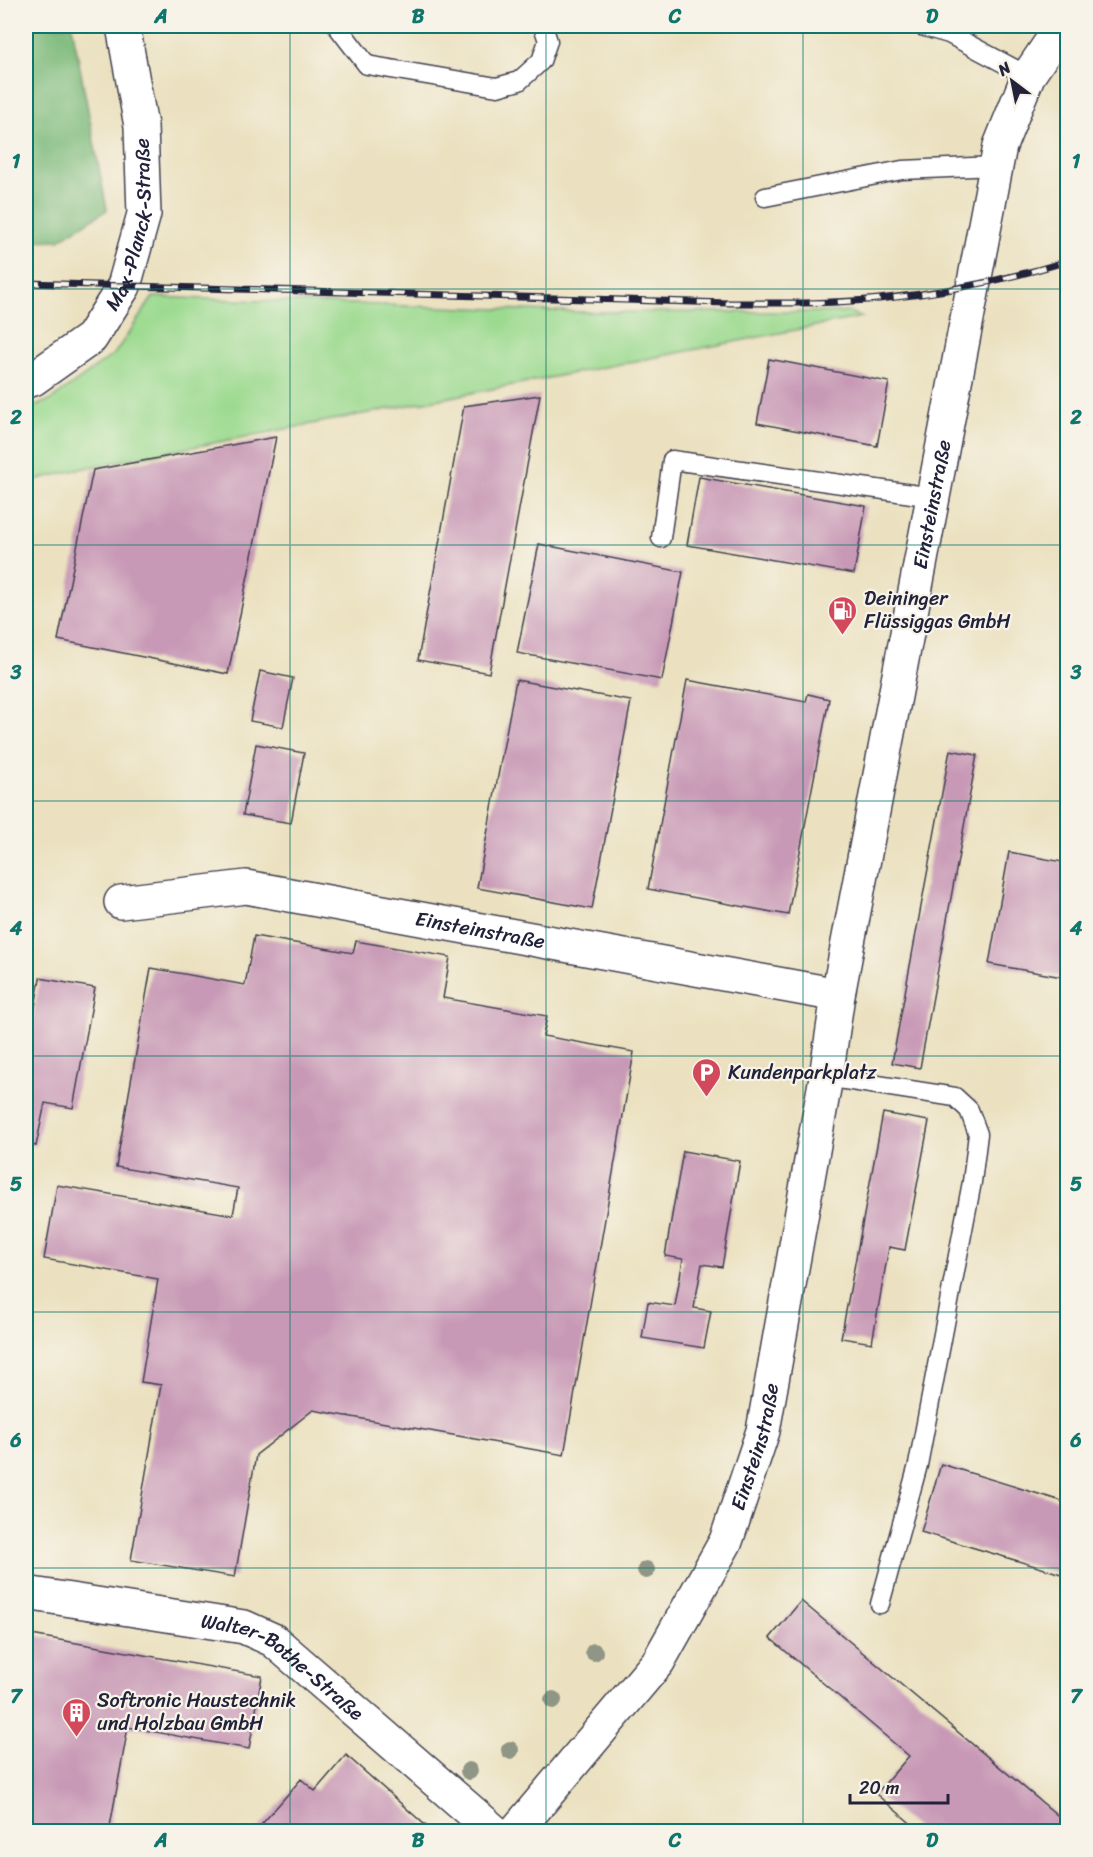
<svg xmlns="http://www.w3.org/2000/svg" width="1093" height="1857" viewBox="0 0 1093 1857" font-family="Sriracha,sans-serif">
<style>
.green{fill:#9bda8f;stroke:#5e7e65;stroke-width:1.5}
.forest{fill:#7cba7a;stroke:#4f6e5a;stroke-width:1.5}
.building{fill:#c899b6}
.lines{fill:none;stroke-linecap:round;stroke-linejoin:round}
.service-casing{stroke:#403f4f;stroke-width:21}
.minor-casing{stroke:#403f4f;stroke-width:36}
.service{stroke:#fff;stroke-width:18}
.minor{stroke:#fff;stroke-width:33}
.rail-casing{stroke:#22223b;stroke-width:7}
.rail{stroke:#f7f3e8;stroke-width:4.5;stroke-dasharray:14;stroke-linecap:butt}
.tree{fill:#909685}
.grid{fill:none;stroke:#0f766e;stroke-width:1.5;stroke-opacity:0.55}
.labels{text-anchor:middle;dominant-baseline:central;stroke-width:4.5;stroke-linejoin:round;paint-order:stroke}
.street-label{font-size:20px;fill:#22223b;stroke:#f7f3e8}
.poi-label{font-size:20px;fill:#22223b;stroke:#f7f3e8;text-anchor:start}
.neatline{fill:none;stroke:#0f766e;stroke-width:2}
.grid-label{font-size:20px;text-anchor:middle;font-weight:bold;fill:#0f766e}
</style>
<rect width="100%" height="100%" fill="#f7f3e8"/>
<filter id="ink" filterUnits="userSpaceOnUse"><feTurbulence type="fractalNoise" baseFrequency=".0167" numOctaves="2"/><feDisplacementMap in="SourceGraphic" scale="12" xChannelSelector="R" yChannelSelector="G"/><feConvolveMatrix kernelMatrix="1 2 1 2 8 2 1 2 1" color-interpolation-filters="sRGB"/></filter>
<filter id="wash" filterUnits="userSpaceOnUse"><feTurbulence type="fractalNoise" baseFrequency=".008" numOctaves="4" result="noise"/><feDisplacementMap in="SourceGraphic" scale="24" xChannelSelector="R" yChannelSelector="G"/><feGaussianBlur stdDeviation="1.35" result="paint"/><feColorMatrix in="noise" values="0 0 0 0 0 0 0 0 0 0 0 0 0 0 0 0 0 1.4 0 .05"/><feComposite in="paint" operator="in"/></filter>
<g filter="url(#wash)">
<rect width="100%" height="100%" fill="#ebe1c0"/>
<path class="green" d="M153 297 582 312H849L862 317 80 469 26 482V409L51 400 115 353Z"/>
<path class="forest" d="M26 26H72L107 210 59 240 26 241Z"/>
<g id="blocks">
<path class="building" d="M769 359 889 382 877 446 757 423Z
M540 395 489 673 418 660 464 406Z
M276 437 228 674 58 640 93 470Z
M699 477 866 506 854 574 687 545Z
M539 544 683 572 662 680 517 653Z
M260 671 293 678 283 727 250 721Z
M516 680 631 701 592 909 477 888Z
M687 680 806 702 808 694 829 699 788 915 648 889Z
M256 744 304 753 291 823 243 815Z
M950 750 977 755 920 1068 892 1063Z
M1009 852 1068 863V978L989 964Z
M254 936 353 953 356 941 450 957 443 998 547 1016 543 1036 634 1052 564 1455 313 1410 256 1455 235 1577 131 1560 161 1385 141 1382 158 1279 44 1259 57 1185 233 1215 238 1188 116 1167 151 968 245 985Z
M40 978 95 988 73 1108 45 1103 36 1146 26 1144V1058Z
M883 1113 929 1121 905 1250 889 1247 872 1343 841 1338Z
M683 1151 740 1161 722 1267 702 1264 694 1308 711 1311 704 1348 642 1338 648 1302 675 1306 683 1259 665 1256Z
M941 1464 1068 1503V1576L921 1532Z
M801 1601 1068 1824V1832H921L876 1794 909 1756 770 1638Z
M26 1634 262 1676 249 1749 128 1727 109 1832H26Z
M346 1755 433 1832H255L301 1779 315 1791Z"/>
</g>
</g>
<g filter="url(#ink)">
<use href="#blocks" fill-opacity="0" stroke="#403f4f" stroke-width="1.5"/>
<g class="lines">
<defs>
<path id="service" d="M337 26 367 65 497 87 519 81 541 61 548 41 543 26
M921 26 949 34 1028 76
M765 197 902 170 996 166
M661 538 672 460 933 497
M826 1077 955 1097 969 1110 978 1134 972 1182 918 1465 880 1604"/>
<g id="minor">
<path id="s1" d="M26 381 33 379 91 338 124 286 144 214 141 126 123 26"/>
<path id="s2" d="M121 902 246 887 838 995"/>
<path id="s3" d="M26 1593 244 1627 273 1640 495 1832"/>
<path id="s4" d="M515 1832 658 1662 726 1541 763 1431 826 1077 838 995 1000 146 1028 76 1062 26"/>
</g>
</defs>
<use href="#service" class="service-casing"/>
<use href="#minor" class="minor-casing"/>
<use href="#service" class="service"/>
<use href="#minor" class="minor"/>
<defs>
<path id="rail" d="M26 283 728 303C778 303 829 304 879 299 943 293 1006 280 1068 261"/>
</defs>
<use href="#rail" class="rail-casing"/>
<use href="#rail" class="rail"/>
</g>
<g class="tree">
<circle cx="646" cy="1570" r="9"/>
<circle cx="594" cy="1652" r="9"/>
<circle cx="553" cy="1700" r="9"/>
<circle cx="510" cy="1750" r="9"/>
<circle cx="469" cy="1771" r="9"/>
</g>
</g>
<path class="grid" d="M290 26V1832M546 26V1832M803 26V1832M26 289H1068M26 545H1068M26 801H1068M26 1056H1068M26 1312H1068M26 1568H1068"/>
<defs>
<symbol id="fuel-pin" viewBox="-11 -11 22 30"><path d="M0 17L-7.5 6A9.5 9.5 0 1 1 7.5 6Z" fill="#d1495b" stroke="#f7f3e8"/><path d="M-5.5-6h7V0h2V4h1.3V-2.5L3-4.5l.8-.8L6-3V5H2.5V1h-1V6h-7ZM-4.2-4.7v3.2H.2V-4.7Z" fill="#fff"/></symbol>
<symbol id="parking-pin" viewBox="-11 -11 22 30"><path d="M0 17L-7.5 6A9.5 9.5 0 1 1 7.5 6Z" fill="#d1495b" stroke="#f7f3e8"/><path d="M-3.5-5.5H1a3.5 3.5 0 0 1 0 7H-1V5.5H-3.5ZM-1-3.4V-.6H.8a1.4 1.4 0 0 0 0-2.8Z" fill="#fff"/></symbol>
<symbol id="building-pin" viewBox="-11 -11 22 30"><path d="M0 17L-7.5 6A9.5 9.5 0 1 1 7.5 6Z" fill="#d1495b" stroke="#f7f3e8"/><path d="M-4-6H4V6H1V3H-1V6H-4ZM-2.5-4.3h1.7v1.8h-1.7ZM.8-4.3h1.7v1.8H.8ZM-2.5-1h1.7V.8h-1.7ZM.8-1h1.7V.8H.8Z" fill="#fff"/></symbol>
</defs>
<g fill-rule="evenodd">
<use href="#fuel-pin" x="826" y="594" width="33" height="45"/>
<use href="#parking-pin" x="690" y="1056" width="33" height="45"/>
<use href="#building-pin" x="60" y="1696" width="33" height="45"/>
</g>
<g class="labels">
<g class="street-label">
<text stroke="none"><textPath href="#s1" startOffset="202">Max-Planck-Straße</textPath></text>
<text stroke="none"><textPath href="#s4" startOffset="1419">Einsteinstraße</textPath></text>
<text stroke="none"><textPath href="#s2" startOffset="364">Einsteinstraße</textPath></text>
<text stroke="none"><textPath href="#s4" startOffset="460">Einsteinstraße</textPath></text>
<text stroke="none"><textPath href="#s3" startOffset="273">Walter-Bothe-Straße</textPath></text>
</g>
<g class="poi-label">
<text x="864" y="598">Deininger<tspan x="864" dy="23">Flüssiggas GmbH</tspan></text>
<text x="728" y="1072">Kundenparkplatz</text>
<text x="97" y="1700">Softronic Haustechnik<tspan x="97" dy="23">und Holzbau GmbH</tspan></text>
</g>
</g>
<rect width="1093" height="1857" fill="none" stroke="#f7f3e8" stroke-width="66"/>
<g transform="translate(1012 81) rotate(328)" stroke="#f7f3e8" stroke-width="4.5" paint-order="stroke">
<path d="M0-4.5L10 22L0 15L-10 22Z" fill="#22223b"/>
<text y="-9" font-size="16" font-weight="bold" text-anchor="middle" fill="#22223b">N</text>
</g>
<path d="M850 1794v9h98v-9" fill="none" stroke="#22223b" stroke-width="3"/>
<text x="859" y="1794" font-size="18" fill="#22223b" stroke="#f7f3e8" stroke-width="4.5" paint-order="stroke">20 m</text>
<rect x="33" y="33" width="1027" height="1791" class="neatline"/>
<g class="grid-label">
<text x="161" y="23">A</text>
<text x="418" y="23">B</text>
<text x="675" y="23">C</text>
<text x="932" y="23">D</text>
<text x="16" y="168">1</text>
<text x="1076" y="168">1</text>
<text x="16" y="424">2</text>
<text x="1076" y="424">2</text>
<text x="16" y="679">3</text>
<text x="1076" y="679">3</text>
<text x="16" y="935">4</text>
<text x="1076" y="935">4</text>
<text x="16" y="1191">5</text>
<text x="1076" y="1191">5</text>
<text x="16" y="1447">6</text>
<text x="1076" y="1447">6</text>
<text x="16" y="1703">7</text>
<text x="1076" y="1703">7</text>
<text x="161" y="1847">A</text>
<text x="418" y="1847">B</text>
<text x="675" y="1847">C</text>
<text x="932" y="1847">D</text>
</g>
</svg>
